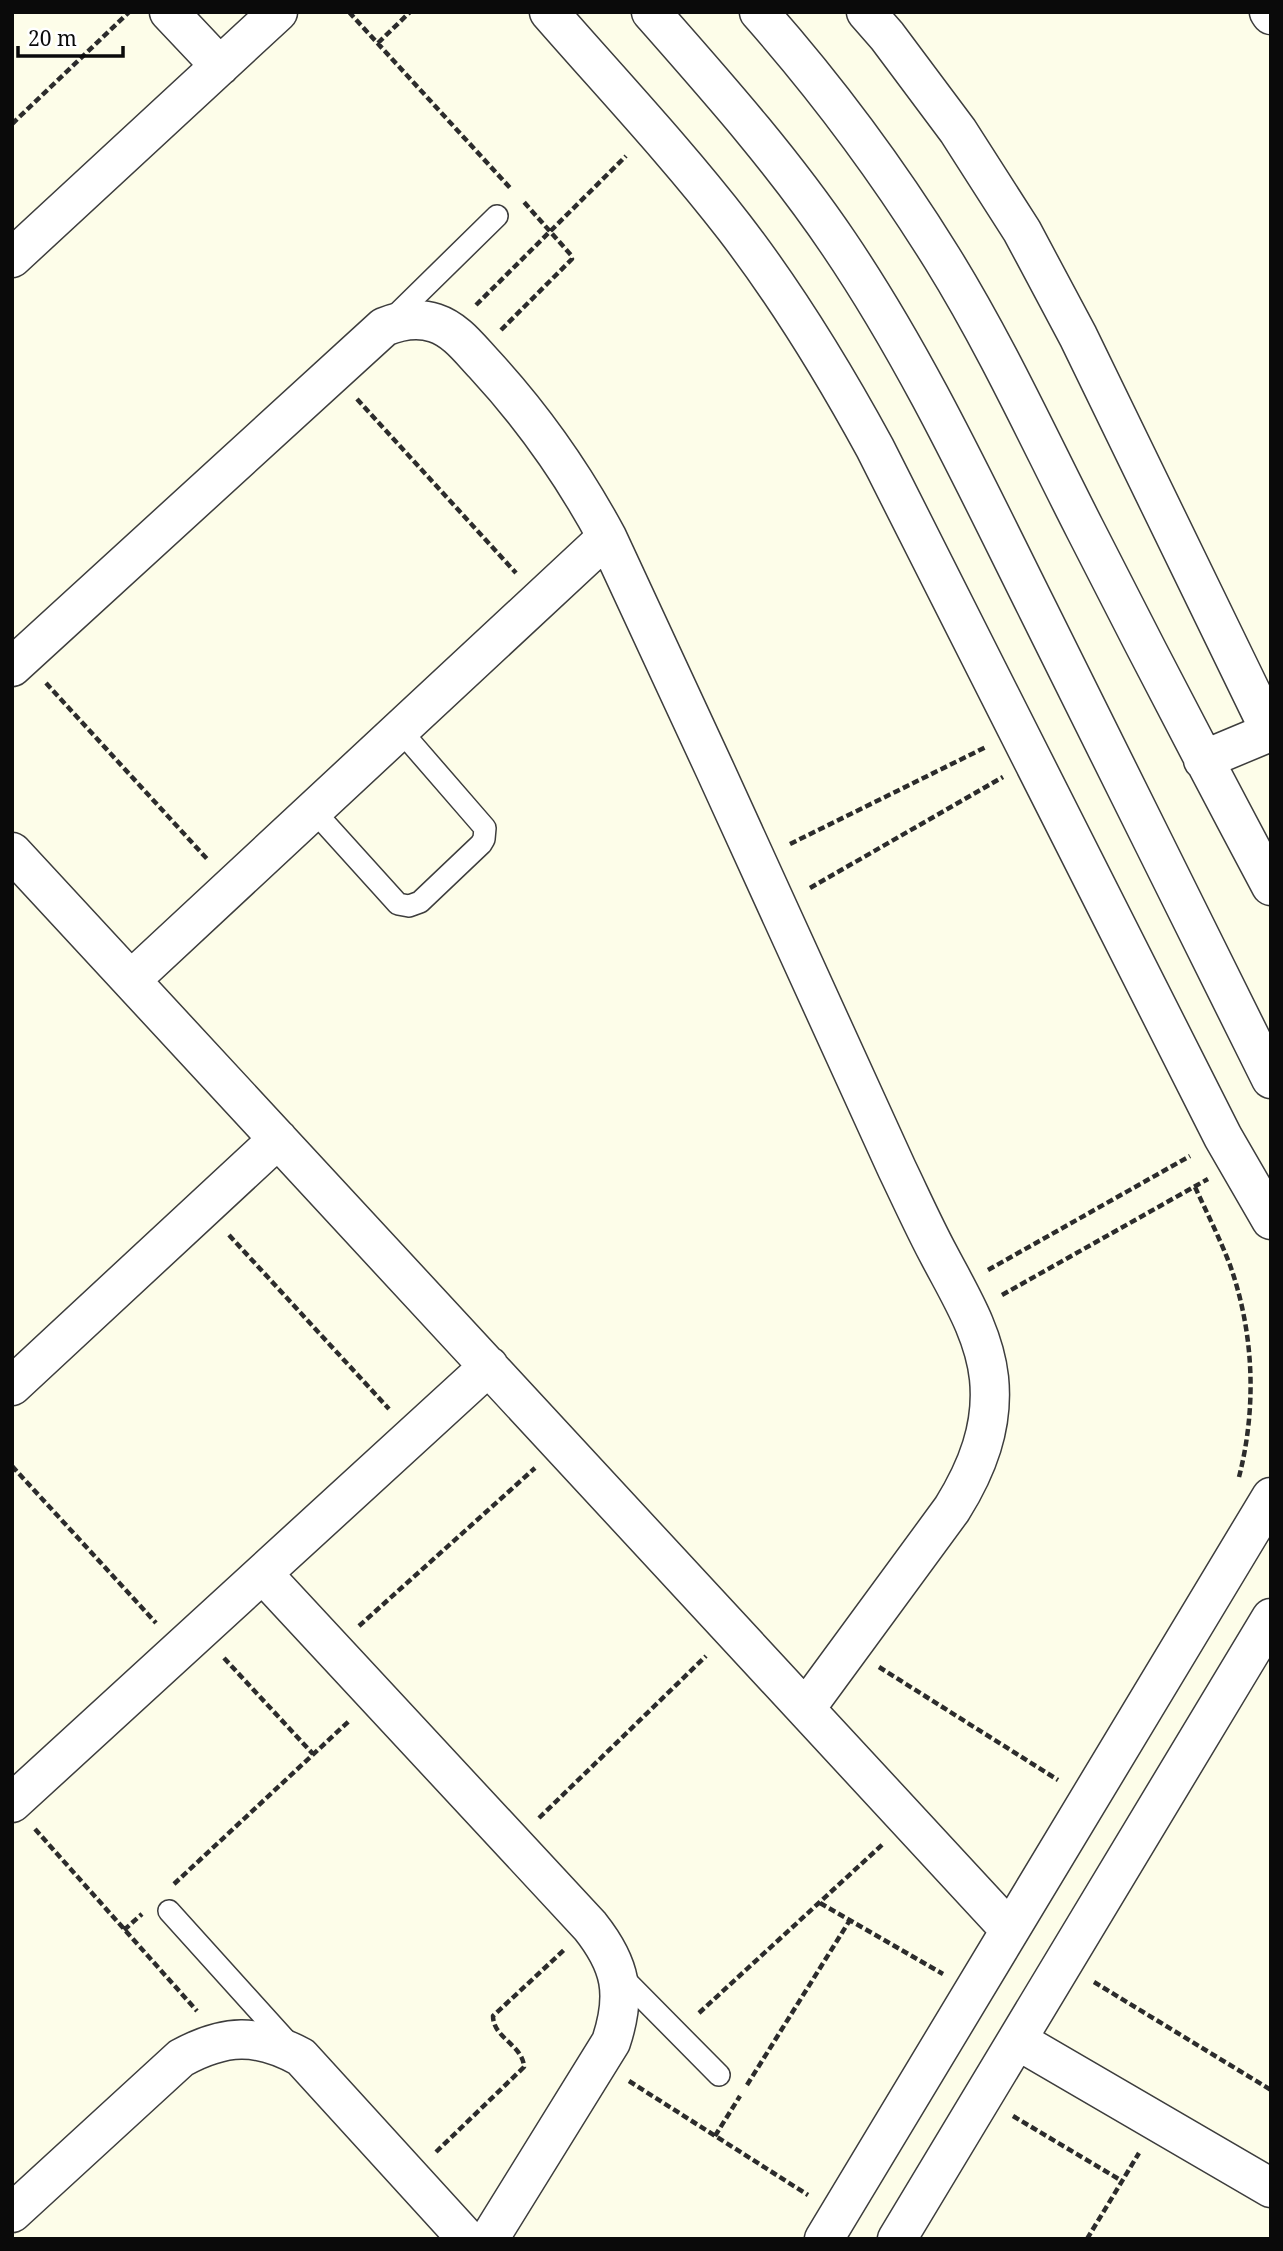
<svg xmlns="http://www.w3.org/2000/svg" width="1283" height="2251" viewBox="0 0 1283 2251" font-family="'Noto Serif',serif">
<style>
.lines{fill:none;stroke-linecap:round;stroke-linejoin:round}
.service-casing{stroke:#3d3d3d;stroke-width:24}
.minor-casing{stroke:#3d3d3d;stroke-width:41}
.tertiary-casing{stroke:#3d3d3d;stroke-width:41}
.path{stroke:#2c2c2c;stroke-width:4.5;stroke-dasharray:7 3.5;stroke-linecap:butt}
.service{stroke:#fff;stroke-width:21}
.minor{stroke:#fff;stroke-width:38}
.tertiary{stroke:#fff;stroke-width:38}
</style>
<rect width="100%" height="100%" fill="#fdfde9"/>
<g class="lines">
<defs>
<path id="service" d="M390 321 497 216
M313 810 398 904 409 906 420 902 481 844 484 839 485 828 400 730
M169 1911 290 2045
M619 1974 719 2075"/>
<path id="minor" d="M169 12 220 66
M549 12C611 83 676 152 734 227 788 297 833 371 875 448L1223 1137 1271 1220
M866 12 887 36 958 131 1022 231 1078 336 1271 733
M1269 12 1271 15
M12 258 278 12
M12 667 384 327C401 320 417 317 435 323 456 330 469 348 484 364 533 417 573 474 607 537 705 747 802 958 897 1169 911 1198 924 1227 939 1255 960 1295 984 1333 989 1378 994 1426 977 1469 952 1509L806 1708
M12 852 1010 1930
M131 980 607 537
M12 1386 278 1139
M263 1574 590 1926C621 1965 627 1994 611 2042L489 2239
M12 1803 489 1366
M1017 2040 1271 2188
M12 2213 181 2058C225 2034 257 2033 301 2057L467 2239
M824 2239 1271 1497
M897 2239 1271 1618"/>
<path id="tertiary" d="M651 12C717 87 783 161 839 244 917 359 976 486 1038 610 1116 766 1193 923 1271 1079
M759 12C827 89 888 171 942 258 996 345 1039 439 1085 529 1146 649 1208 768 1271 886
M1203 760 1270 732"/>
</defs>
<use href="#service" class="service-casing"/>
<use href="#minor" class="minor-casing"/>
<use href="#tertiary" class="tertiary-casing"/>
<path class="path" d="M349 12 512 190
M378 43 410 12
M12 124 129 12
M476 305 626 156
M501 330 572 259 571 255 523 201
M357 399 516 573
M46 683 208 860
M790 844 986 747
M810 888 1003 777
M1195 1187C1207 1213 1220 1239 1230 1265 1254 1333 1257 1407 1239 1477
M229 1235 389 1409
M988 1270 1190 1156
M1002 1295 1208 1179
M12 1466 156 1623
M359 1626 535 1468
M224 1658 313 1754
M879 1667 1058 1780
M539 1818 706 1656
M35 1829 197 2011
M174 1884 349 1721
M820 1903 943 1974
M124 1930 142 1914
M1094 1982 1271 2090
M699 2013 883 1844
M629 2081 808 2195
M747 2085 850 1920
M1013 2116 1122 2181
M715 2136 740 2096
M436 2152 524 2067C523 2045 493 2038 493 2016L564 1950
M1087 2239 1139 2153"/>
<use href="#service" class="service"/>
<use href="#minor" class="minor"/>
<use href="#tertiary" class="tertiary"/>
</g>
<rect width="1283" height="2251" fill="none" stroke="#0a0a0a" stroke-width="28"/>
<path d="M18 46v10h105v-10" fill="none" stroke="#0a0a0a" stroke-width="3.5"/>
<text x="28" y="46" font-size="21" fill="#0a0a0a" stroke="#ffffff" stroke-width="5" paint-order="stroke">20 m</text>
</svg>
